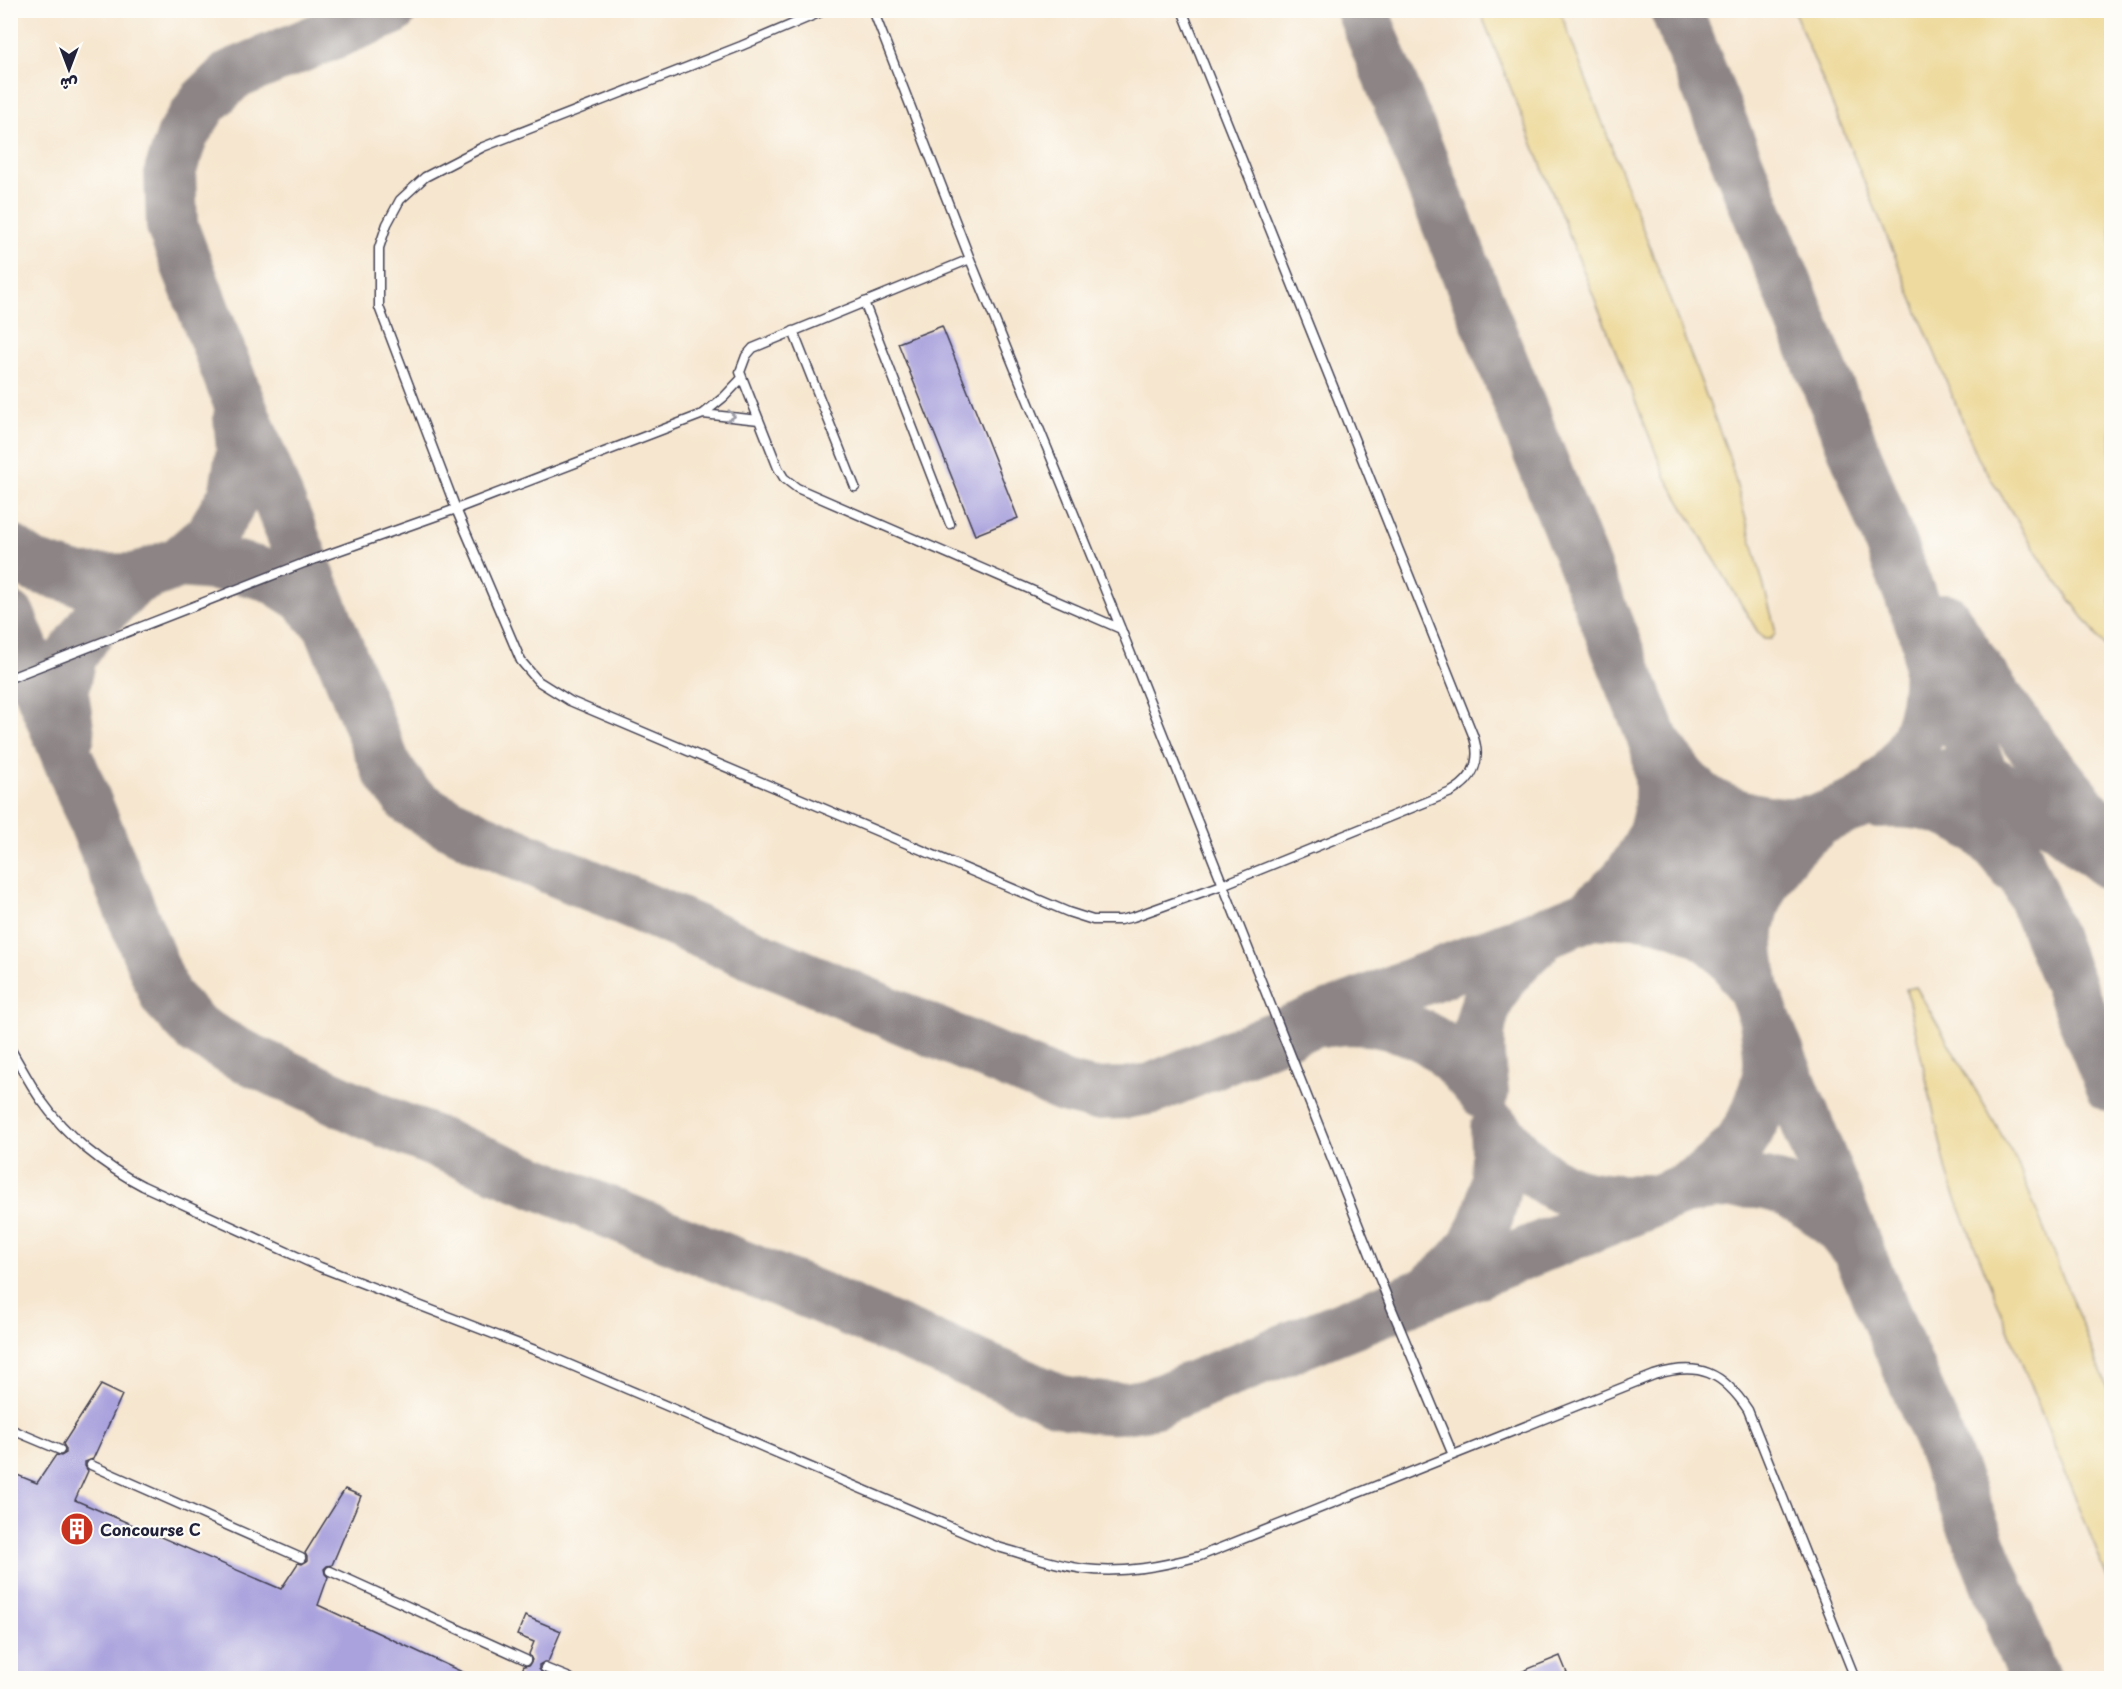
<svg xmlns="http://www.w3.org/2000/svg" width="2122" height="1689" viewBox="0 0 2122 1689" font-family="'Playpen Sans','Playpen Sans Arabic',sans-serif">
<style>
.sand{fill:#eeda9e;stroke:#887e6c;stroke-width:1.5}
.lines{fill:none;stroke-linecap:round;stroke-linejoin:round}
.taxiway{stroke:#8c8485;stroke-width:52}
.building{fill:#a9a2dd}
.lane-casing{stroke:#423f51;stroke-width:11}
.lane{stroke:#fff;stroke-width:8}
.oneway{stroke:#9c9ca7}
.labels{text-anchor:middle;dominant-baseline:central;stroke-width:4.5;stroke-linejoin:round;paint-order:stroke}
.poi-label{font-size:16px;font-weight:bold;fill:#22223b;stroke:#fdfcf7;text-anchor:start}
</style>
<rect width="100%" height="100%" fill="#fdfcf7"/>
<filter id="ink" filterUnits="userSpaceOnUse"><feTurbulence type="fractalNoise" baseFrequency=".0167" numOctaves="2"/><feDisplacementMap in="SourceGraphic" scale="12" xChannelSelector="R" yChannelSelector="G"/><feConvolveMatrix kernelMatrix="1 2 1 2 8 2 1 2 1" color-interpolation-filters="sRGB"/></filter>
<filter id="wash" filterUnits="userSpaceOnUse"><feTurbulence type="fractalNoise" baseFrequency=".008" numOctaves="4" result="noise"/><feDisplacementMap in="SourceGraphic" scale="24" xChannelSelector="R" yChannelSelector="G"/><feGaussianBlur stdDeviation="1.35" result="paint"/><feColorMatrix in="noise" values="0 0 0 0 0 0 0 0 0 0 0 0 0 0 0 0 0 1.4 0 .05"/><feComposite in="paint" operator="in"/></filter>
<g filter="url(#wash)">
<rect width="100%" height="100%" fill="#f6e6cf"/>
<path class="sand" d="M1480 11H1560L1728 453 1775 628V634L1771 639H1764L1759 634 1666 478Z
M1794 11H2111V655L2046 567 1978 458Z
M1916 987 2016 1160 2111 1397V1587L1953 1191 1947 1172 1906 989Z"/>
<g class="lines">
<path class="taxiway" d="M391 10 232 75 203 103 183 134 170 172 172 226 238 400 387 769 409 799 433 815 477 837 1064 1087 1092 1094 1125 1093 1154 1088 1297 1028 1546 932 1904 785 1944 775 1986 779 2036 806 2112 866
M1362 10 1765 1019 1861 1258 1932 1423 2034 1678
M1676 10 1866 480 1928 642 2112 1087
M10 550 33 566 80 580 135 579 180 562 210 536 234 496 242 450 239 417
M10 617 166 997 197 1030 237 1053 386 1122 816 1296 1059 1400C1094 1409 1120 1412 1155 1402L1687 1188C1727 1165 1756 1131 1766 1084 1767 1078 1769 1072 1769 1066 1770 1050 1766 1034 1765 1019
M1945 619C1990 694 2043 762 2100 828
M69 735 63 693 71 656 102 611 135 579 180 562 237 567 271 576 304 597 321 617
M1866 798C1918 762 1932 713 1928 652
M1879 803C1936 798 1982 819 2014 867
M1597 906C1627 885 1654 847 1659 810 1662 788 1659 766 1656 744 1667 758 1677 777 1691 788 1698 795 1709 803 1718 807 1740 818 1786 827 1809 821
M1604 914C1639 907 1679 917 1709 937 1729 950 1741 971 1754 990 1752 975 1748 958 1748 943 1749 898 1775 854 1811 828
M1331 1021C1365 1015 1414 1026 1442 1048 1457 1061 1470 1077 1483 1092 1480 1069 1476 1045 1481 1022 1488 988 1514 961 1539 939
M1496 1129C1542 1187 1572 1203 1647 1200
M1687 1188C1710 1184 1733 1181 1757 1183 1790 1185 1832 1216 1850 1242
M1435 1285C1490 1245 1501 1193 1496 1129"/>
</g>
<g id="blocks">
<path class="building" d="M942 326 1018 518 975 535 898 343Z
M101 1385 122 1395 93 1459 85 1462V1466L88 1471 75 1500 281 1589 298 1563 302 1564 307 1561V1557L305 1553 345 1489 361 1496 332 1565 327 1566 324 1569 325 1574 328 1577 318 1605 475 1678H10V1472L37 1483 56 1455 61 1456 66 1453V1449L63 1444Z
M525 1616 561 1631 548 1662H544L539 1665V1669L543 1674 541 1678H518L524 1666 529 1665 532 1660 529 1654 534 1642 517 1635Z
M1560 1656 1567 1673 1554 1678H1506Z"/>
</g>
</g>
<g filter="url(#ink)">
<use href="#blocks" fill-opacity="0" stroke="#423f51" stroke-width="1.5"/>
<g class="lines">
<defs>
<path id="lane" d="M826 10 741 46 483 147 425 177 400 200 387 224 379 248V307L456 509 521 661 538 681 570 701 1068 912 1093 920H1120L1133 917 1222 885 1451 792C1474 779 1482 760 1473 735L1182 10
M873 10 970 259 1121 629 1391 1307 1453 1455
M970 259 753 348 746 356 740 372 778 468 784 478 797 488 1121 629
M864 302 950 524
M793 331 855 487
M703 414 759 420
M10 678 304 563 456 509 703 414 724 397 742 378
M10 1048C20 1065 30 1084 41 1100 66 1136 104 1166 143 1186L320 1267 540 1352 998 1547C1027 1555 1055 1565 1084 1569 1123 1574 1163 1566 1200 1556L1654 1375C1699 1361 1723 1372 1748 1410L1855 1678
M10 1429 60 1450
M91 1465 301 1558
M330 1571 526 1660
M545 1668 570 1678"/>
</defs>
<use href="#lane" class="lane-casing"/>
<use href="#lane" class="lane"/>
</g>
<defs><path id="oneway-chevron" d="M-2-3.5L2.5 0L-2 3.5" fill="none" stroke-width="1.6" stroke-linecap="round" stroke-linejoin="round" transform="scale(1.5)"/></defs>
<use class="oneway" href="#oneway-chevron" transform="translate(731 416) rotate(7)"/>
</g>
<defs>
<symbol id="building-disc" viewBox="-11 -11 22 22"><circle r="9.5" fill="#c8321e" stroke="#fdfcf7"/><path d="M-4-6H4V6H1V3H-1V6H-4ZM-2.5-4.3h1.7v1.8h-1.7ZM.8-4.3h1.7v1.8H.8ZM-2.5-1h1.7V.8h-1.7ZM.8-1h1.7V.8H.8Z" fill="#fff"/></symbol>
</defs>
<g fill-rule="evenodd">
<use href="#building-disc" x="58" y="1510" width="38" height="38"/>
</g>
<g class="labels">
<g class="poi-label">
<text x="100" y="1529">Concourse C</text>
</g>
</g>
<rect width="2122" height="1689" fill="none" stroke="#fdfcf7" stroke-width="36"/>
<g transform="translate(69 69) rotate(180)" stroke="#fdfcf7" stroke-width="4.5" paint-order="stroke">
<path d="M0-4.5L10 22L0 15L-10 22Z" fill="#22223b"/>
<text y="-9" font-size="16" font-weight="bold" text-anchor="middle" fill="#22223b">ش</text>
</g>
</svg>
